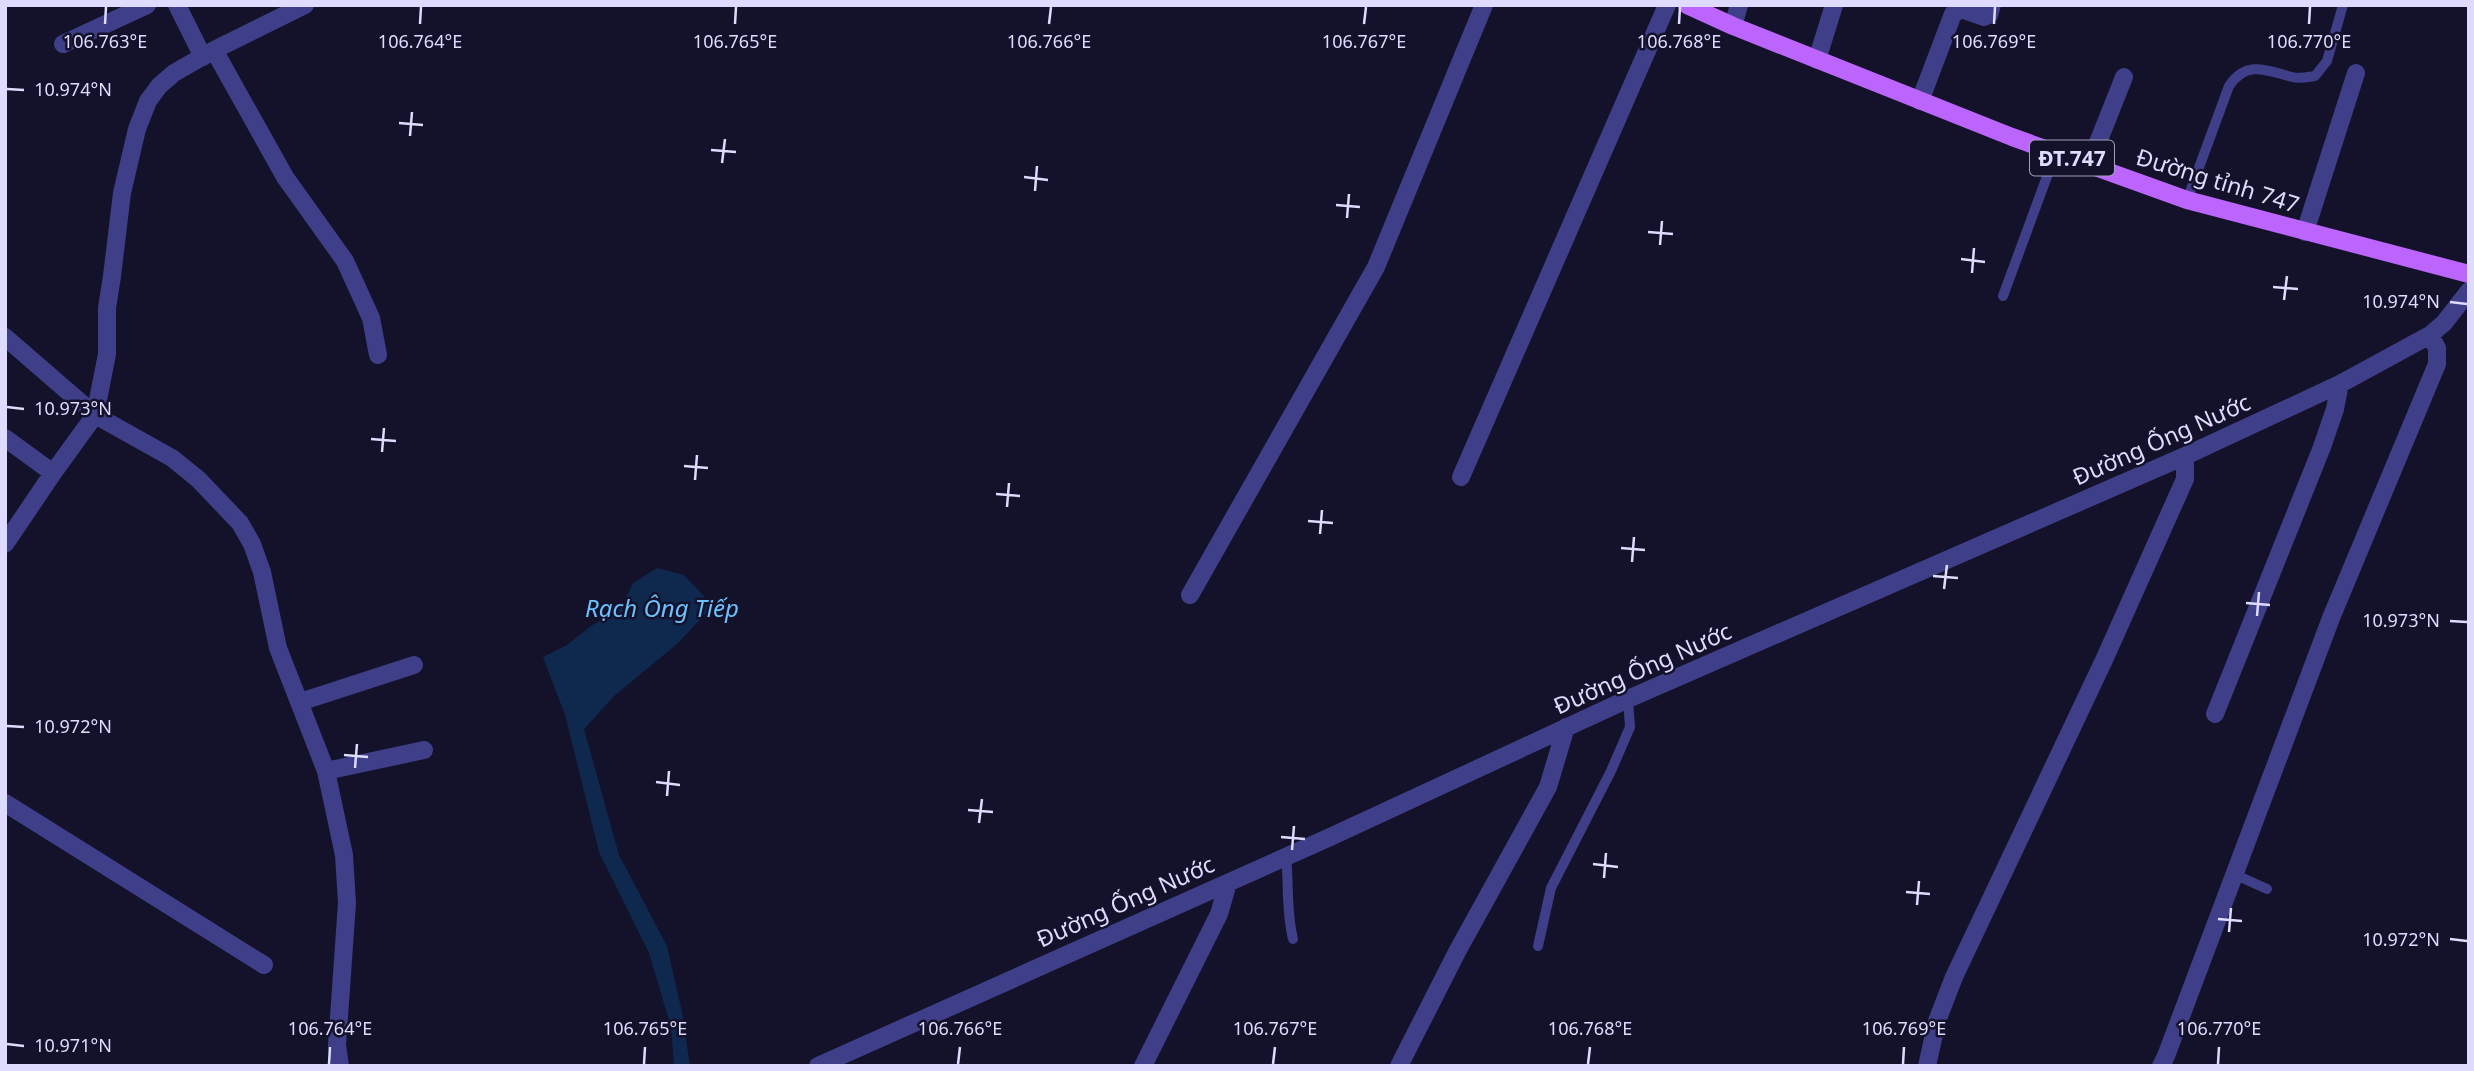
<svg xmlns="http://www.w3.org/2000/svg" width="2474" height="1071" viewBox="0 0 2474 1071" font-family="'Noto Sans',sans-serif">
<style>
.water{fill:#0e294d}
.lines{fill:none;stroke-linecap:round;stroke-linejoin:round}
.lane{stroke:#3e3f88;stroke-width:10}
.street{stroke:#3e3f88;stroke-width:18}
.primary{stroke:#bb65fc;stroke-width:18}
.ticks{fill:none;stroke:#dedbfe;stroke-width:2.5}
.labels{text-anchor:middle;dominant-baseline:central;stroke-width:5;stroke-linejoin:round;paint-order:stroke}
.shield{fill:#14112a;stroke:#a19ebe;stroke-width:2}
.shield-label{font-size:21px;font-weight:bold;fill:#dedbfe}
.street-label{font-size:23px;fill:#dedbfe;stroke:#14112a}
.water-label{font-size:24px;font-style:italic;fill:#6cc1fc;stroke:#14112a}
.ticks-label{font-size:18px;text-anchor:middle;fill:#dedbfe;stroke:#14112a;stroke-width:5;stroke-linejoin:round;paint-order:stroke}
</style>
<rect width="100%" height="100%" fill="#14112a"/>
<path class="water" d="M657 568 684 575 713 606 677 644 614 696 584 729 619 855 667 946 682 1012 690 1066H674L671 1027 649 953 599 852 565 715 543 657 567 645 591 626 621 608 633 583Z"/>
<g class="lines">
<path class="lane" d="M2187 200 2229 86C2247 59 2268 71 2292 77 2299 79 2308 77 2315 76L2327 61 2343 5
M2003 296 2056 152
M1286 856C1289 885 1286 911 1293 939
M2236 875 2267 889
M1538 946 1551 888 1611 771 1630 727 1628 699"/>
<path class="street" d="M177 5 203 57
M1733 26 1739 5
M63 44 147 5
M214 50 285 177 345 261 371 318 378 355
M1817 60 1834 5
M1920 101 1953 14 1961 9 1984 17 1989 15 1992 5
M2089 165 2124 77
M2305 232 2356 73
M5 337 95 415 172 458 198 479 240 523 252 544 262 572 278 648 326 771 344 855 347 903 337 1045 340 1066
M5 438 53 473
M1461 477 1667 5
M5 544 53 473 95 415 107 354V308L112 276 122 193 137 129 148 101 159 86 174 73 214 50 305 5
M1190 595 1376 267 1484 5
M300 702 414 665
M2215 714 2322 447 2335 409 2340 384
M326 771 424 750
M5 803 264 965
M818 1066 1328 838 1628 699 2185 456 2340 384 2430 335 2444 323 2469 291
M1143 1066 1219 914 1228 883
M1399 1066 1458 950 1548 787 1566 727
M1927 1066 1937 1021 1954 977 2104 660 2185 479V456
M2161 1066 2166 1056 2331 618 2437 364V348L2430 335"/>
<path class="primary" d="M1687 5 1733 26 2012 137 2187 200 2469 274"/>
</g>
<path class="ticks" d="M105 24 106 7M420 24 421 7M735 24 736 7M1049 24 1051 7M1364 24 1366 7M1679 24 1680 7M1994 24 1995 7M2309 24 2310 7M7 89 24 90M399 123 423 125M410 136 412 112M711 150 736 152M722 163 725 139M1024 177 1048 180M1035 191 1037 166M1336 205 1360 207M1347 218 1349 194M1648 232 1673 234M1660 245 1662 221M1961 259 1985 262M1972 273 1974 248M2273 287 2298 289M2284 300 2287 276M2450 302 2467 304M7 407 24 409M371 439 396 441M382 452 384 428M684 466 708 468M695 480 697 455M996 494 1020 496M1007 507 1009 483M1308 521 1333 523M1320 534 1322 510M1621 548 1645 550M1632 562 1634 537M1933 576 1958 578M1944 589 1947 565M2246 603 2270 605M2257 616 2259 592M2450 621 2467 622M7 726 24 727M344 755 368 757M355 768 357 744M656 782 680 785M667 796 669 771M968 810 993 812M979 823 982 799M1281 837 1305 839M1292 850 1294 826M1593 864 1618 867M1604 878 1606 853M1906 892 1930 894M1917 905 1919 881M2218 919 2242 921M2229 932 2231 908M2450 939 2467 941M7 1044 24 1046M329 1064 330 1047M644 1064 645 1047M958 1064 960 1047M1273 1064 1275 1047M1588 1064 1590 1047M1903 1064 1904 1047M2218 1064 2219 1047"/>
<g class="labels">
<rect class="shield" x="2030" y="140.5" width="84" height="35" rx="5"/>
<g class="shield-label">
<text x="2072" y="158">ĐT.747</text>
</g>
<g class="street-label">
<text transform="translate(2218 180) rotate(17)">Đường tỉnh 747</text>
<text transform="translate(2161 439) rotate(-24)">Đường Ống Nước</text>
<text transform="translate(1642 668) rotate(-24)">Đường Ống Nước</text>
<text transform="translate(1125 901) rotate(-24)">Đường Ống Nước</text>
</g>
<g class="water-label">
<text x="662" y="607">Rạch Ông Tiếp</text>
</g>
</g>
<g class="ticks-label">
<text x="105" y="48">106.763°E</text>
<text x="420" y="48">106.764°E</text>
<text x="735" y="48">106.765°E</text>
<text x="1049" y="48">106.766°E</text>
<text x="1364" y="48">106.767°E</text>
<text x="1679" y="48">106.768°E</text>
<text x="1994" y="48">106.769°E</text>
<text x="2309" y="48">106.770°E</text>
<text x="73" y="96">10.974°N</text>
<text x="2401" y="308">10.974°N</text>
<text x="73" y="415">10.973°N</text>
<text x="2401" y="627">10.973°N</text>
<text x="73" y="733">10.972°N</text>
<text x="2401" y="946">10.972°N</text>
<text x="330" y="1035">106.764°E</text>
<text x="645" y="1035">106.765°E</text>
<text x="960" y="1035">106.766°E</text>
<text x="1275" y="1035">106.767°E</text>
<text x="1590" y="1035">106.768°E</text>
<text x="1904" y="1035">106.769°E</text>
<text x="2219" y="1035">106.770°E</text>
<text x="73" y="1052">10.971°N</text>
</g>
<rect width="2474" height="1071" fill="none" stroke="#dedbfe" stroke-width="14"/>
</svg>
